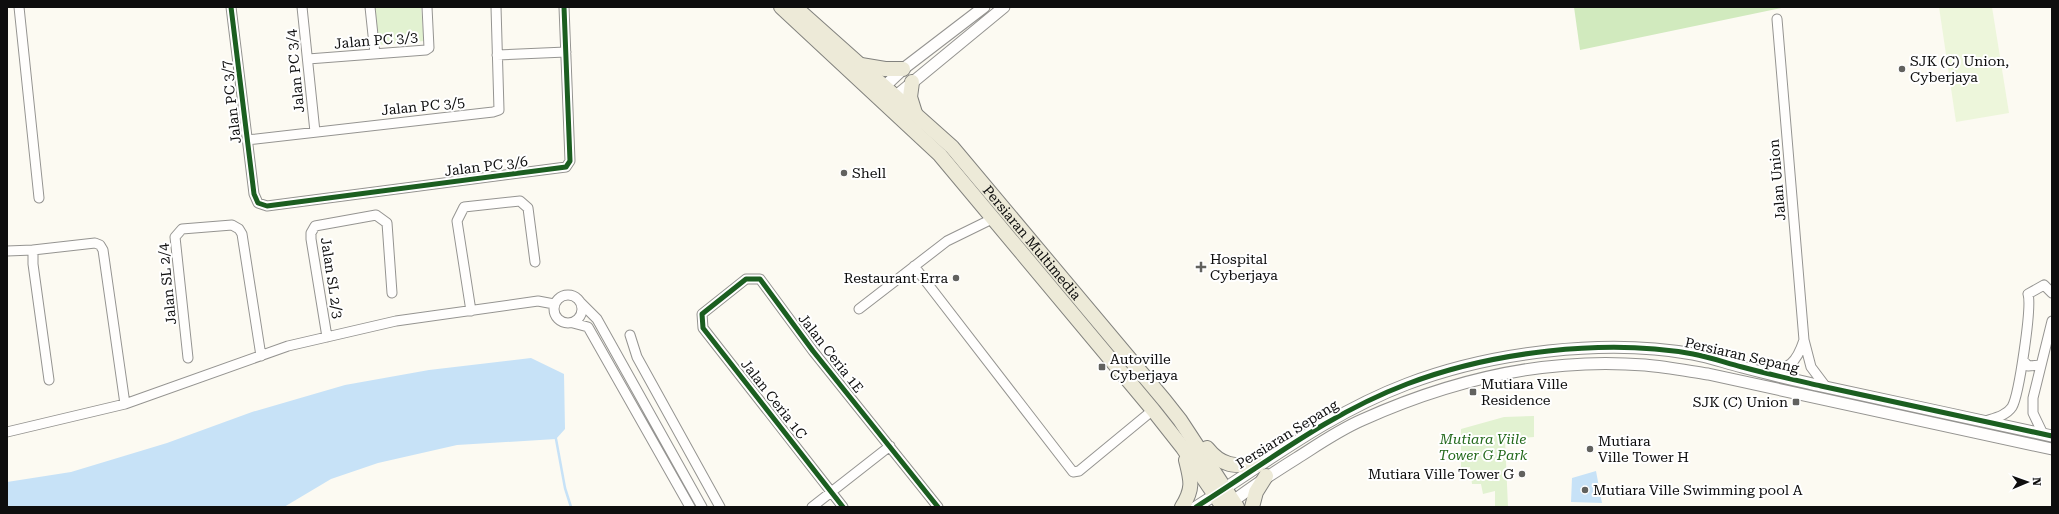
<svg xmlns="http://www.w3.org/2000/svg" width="2059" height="514" viewBox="0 0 2059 514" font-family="'Roboto Serif',serif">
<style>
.green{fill:#e2f2d1}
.forest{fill:#d1eabe}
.pitch{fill:#edf6db}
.water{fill:#c7e2f7}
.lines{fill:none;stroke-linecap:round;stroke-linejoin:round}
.stream{stroke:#c7e2f7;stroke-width:2.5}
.minor-casing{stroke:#959491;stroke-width:11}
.tertiary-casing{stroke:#959491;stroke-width:13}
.primary-casing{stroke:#82827e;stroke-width:16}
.minor{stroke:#fffefd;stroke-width:9}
.tertiary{stroke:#fffefd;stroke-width:11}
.primary{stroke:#edead8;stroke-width:14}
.cycleway-casing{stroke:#fff;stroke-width:8}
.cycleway{stroke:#1b5e20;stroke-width:5}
.poi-dot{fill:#61615e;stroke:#fff;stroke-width:1.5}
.labels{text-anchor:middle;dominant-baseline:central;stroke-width:4;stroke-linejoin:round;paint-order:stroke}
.street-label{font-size:14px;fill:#0e0e0e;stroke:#fff}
.poi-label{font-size:14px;fill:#0e0e0e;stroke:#fff;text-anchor:start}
.park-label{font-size:14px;font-style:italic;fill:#23691b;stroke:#fff}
</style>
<rect width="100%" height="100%" fill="#fcfaf2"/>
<path class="green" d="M374 7H421L424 41 377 45Z
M1534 416V437L1505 439 1508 507H1495V491L1483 494 1481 484H1472L1470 467 1461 469V429L1504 417Z"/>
<path class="forest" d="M1574 7H1786L1580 50Z"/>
<path class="pitch" d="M1939 7H1992L2009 113 1956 122Z"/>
<path class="water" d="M531 358 564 374 565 429 556 439 457 445 378 463 331 479 284 507H7V482L71 472 167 443 252 412 345 385 429 370Z
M1596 471 1602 503 1571 502 1572 478Z"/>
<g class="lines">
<path class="stream" d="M556 439 565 488 571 507"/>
<defs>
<path id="minor" d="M19 7 39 198
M231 7 254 194 258 203 267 206 566 167 570 161 564 7
M302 7 315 132
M370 7 375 54
M1777 19 1804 340
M497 55 566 52
M308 59 426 50 429 48 427 7
M247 140 493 112 499 110 496 7
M7 251 33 250
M914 266 1073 472 1079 471 1153 410
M554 309a14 14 0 1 1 28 0a14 14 0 1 1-28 0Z
M580 302 597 319 702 507
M859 309 947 241 994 218
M471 311 457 221 464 207 520 201 528 208 535 262
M573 323 588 327 690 507
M630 335 637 357 720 507
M327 337 311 239V233L315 226 376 215 387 223 392 293
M188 358 175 237 182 229 232 225 239 229 242 234 261 356
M2023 360 2028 366 2040 365
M1765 372C1790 368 1796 364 1804 340L1811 367 1826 387
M49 380 33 264V250L95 243 100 245 103 250 125 404
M1985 421C1994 418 2006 416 2012 407 2019 395 2032 307 2028 294L2044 285 2052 293
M7 432 125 404 288 346 396 321 538 301 554 304
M2043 434 2033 413V398L2052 321
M812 507 890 446
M843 507 703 328 702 314 746 279H760L813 351 938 507"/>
<path id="tertiary" d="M885 86 903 69 984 7
M896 96 1004 7
M1227 506C1249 488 1273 473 1297 458 1319 444 1339 430 1362 420 1451 380 1548 357 1645 365 1667 367 1688 371 1708 374L2052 449
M1196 507C1266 463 1328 414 1407 384 1491 352 1605 338 1693 354 1710 357 1726 363 1742 367 1768 374 1795 380 1821 386 1898 403 1975 419 2052 436"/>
<g id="primary">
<path d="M781 7 940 155 1153 410 1183 448 1223 507"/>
<path id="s1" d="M795 7 952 147 1165 401 1180 420 1237 507"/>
<path d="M861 65 885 69H903"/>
<path d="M912 82 910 97 915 113"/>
<path d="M1207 448C1222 467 1235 466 1258 465"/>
<path d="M1182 507C1194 488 1191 480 1186 460"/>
<path d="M1252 507 1256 492 1266 476"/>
</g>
</defs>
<use href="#minor" class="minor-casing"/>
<use href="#tertiary" class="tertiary-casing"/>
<use href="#primary" class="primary-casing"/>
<use href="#minor" class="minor"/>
<use href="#tertiary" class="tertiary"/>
<use href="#primary" class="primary"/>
<defs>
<path id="cycleway" d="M231 7 254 194 258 203 267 206 566 167 570 161 564 7
M843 507 703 328 702 314 746 279H760L813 351 938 507
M1196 507C1266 463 1328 414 1407 384 1491 352 1605 338 1693 354 1710 357 1726 363 1742 367 1768 374 1795 380 1821 386 1898 403 1975 419 2052 436"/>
</defs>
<use href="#cycleway" class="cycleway-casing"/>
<use href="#cycleway" class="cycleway"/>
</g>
<g class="poi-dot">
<circle cx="1902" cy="69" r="4"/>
<circle cx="844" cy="173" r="4"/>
<path d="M1199 261h4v4h4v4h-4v4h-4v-4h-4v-4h4z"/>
<circle cx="956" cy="278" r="4"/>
<rect x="1098" y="363" width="8" height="8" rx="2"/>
<rect x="1469" y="388" width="8" height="8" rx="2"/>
<rect x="1792" y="398" width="8" height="8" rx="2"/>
<circle cx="1590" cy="449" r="4"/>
<circle cx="1522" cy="474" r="4"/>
<circle cx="1585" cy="490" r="4"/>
</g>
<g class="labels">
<g class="street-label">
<text transform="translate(376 40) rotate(-5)">Jalan PC 3/3</text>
<text transform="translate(295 71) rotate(-96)">Jalan PC 3/4</text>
<text transform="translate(231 102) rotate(-97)">Jalan PC 3/7</text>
<text transform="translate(423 106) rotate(-6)">Jalan PC 3/5</text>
<text transform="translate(486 166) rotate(-7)">Jalan PC 3/6</text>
<text transform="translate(1777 180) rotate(-95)">Jalan Union</text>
<text stroke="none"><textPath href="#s1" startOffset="335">Persiaran Multimedia</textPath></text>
<text transform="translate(332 278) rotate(81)">Jalan SL 2/3</text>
<text transform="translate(167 284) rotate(-96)">Jalan SL 2/4</text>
<text transform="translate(831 353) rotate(52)">Jalan Ceria 1E</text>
<text transform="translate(1742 355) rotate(13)">Persiaran Sepang</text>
<text transform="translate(774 399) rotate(52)">Jalan Ceria 1C</text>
<text transform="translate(1287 434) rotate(-32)">Persiaran Sepang</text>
</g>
<g class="poi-label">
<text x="1910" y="61">SJK (C) Union,<tspan x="1910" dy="16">Cyberjaya</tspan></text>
<text x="852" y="173">Shell</text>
<text x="1210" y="259">Hospital<tspan x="1210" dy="16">Cyberjaya</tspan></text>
<text x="948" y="278" text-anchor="end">Restaurant Erra</text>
<text x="1110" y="359">Autoville<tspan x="1110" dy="16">Cyberjaya</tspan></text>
<text x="1481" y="384">Mutiara Ville<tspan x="1481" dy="16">Residence</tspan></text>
<text x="1788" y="402" text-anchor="end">SJK (C) Union</text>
<text x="1598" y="441">Mutiara<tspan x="1598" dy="16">Ville Tower H</tspan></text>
<text x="1514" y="474" text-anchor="end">Mutiara Ville Tower G</text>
<text x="1593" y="490">Mutiara Ville Swimming pool A</text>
</g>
<g class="park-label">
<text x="1483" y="439">Mutiara Viile<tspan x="1483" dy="16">Tower G Park</tspan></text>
</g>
</g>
<rect width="2059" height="514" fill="none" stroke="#0e0e0e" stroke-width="16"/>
<g transform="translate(2027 482) rotate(88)" stroke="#ffffff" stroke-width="3" paint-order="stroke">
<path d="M0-3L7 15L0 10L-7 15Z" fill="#0e0e0e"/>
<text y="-6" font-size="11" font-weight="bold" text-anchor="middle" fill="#0e0e0e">N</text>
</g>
</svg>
